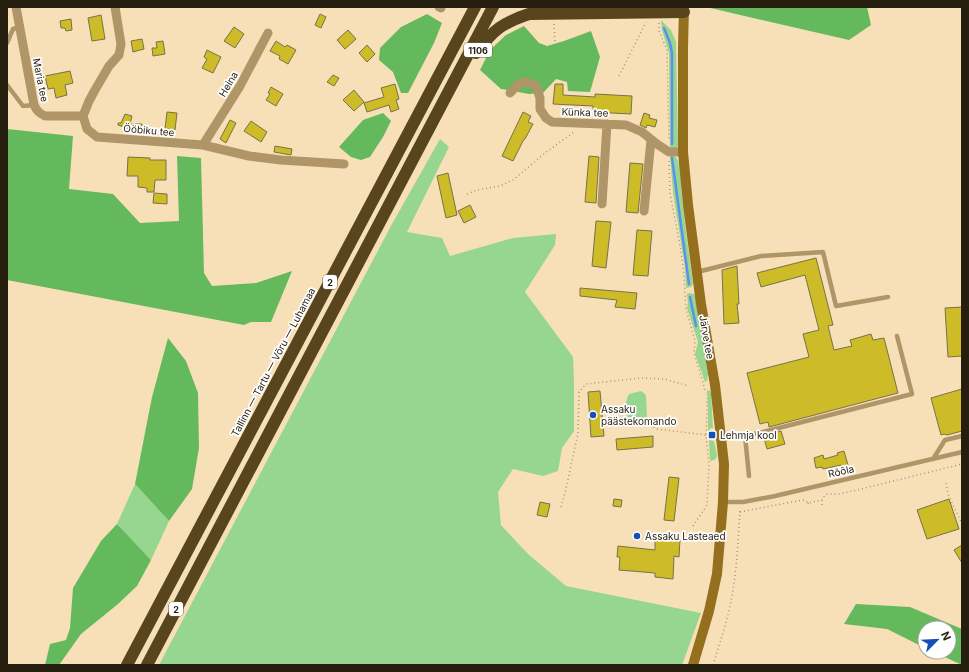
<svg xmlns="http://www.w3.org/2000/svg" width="969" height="672" viewBox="0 0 969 672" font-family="Inter,sans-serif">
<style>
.green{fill:#96d68f}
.forest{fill:#64b95c}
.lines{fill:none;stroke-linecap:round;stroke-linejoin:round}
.stream{stroke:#5c8ff0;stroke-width:2.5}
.building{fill:#cdbb28;stroke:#77724a}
.path{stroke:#a59475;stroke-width:1.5;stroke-dasharray:1 3;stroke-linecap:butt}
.lane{stroke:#af9567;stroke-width:4.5}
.street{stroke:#af9567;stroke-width:9}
.secondary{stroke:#946f1d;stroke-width:10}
.highway{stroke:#58441d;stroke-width:12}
.poi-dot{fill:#174eba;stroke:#fff;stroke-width:1.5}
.labels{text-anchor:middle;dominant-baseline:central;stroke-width:3.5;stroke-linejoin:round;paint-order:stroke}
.shield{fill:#fff;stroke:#666156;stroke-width:1}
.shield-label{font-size:9px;font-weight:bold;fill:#251d0e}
.street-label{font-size:10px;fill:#251d0e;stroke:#fff}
.poi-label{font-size:10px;fill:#251d0e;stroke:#fff;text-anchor:start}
</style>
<rect width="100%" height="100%" fill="#f7e0b8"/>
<path class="green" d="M661 20 671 30 676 42 678 145 677 149H670L669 53 662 30Z
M440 139 449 147 407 232 442 238 450 256 513 238 556 234 555 245 525 292 573 357 574 384V431L562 448 558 471 543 476 513 469 498 492 501 525 528 554 566 586 701 613 682 665H159L392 224Z
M670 155 676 157C683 168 680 184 682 197 685 226 689 255 693 284L691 287 686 288 685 268 673 192Z
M688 293 694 294 695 296 708 374 707 381 705 382 695 354 698 342 687 308 688 302 687 294Z
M707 390 710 391 711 394 713 428H710V434H708V408Z
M641 391 645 394 646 396 647 419C642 425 635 424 628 424L627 413 624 412C625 406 626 400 629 394Z
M709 440 714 441C715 447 717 452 717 457L714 460 710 461Z
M135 484 169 521 151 560 117 524Z"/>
<path class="forest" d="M706 7H867L871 25 849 40Z
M427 14 442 23 434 43 408 93H401L393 72 379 60 380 48 401 27Z
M524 26 539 43 547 46 564 41 591 31 600 57 590 92 568 91 567 82 556 79 543 93 529 94 501 89 480 70 490 50 506 35Z
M383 113 391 121 383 137 370 157 361 160 351 157 339 147 363 120Z
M7 129 73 136 69 189 113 194 140 223 179 221 177 156 201 158 204 273 212 286 256 283 292 271 271 322H251L244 325 7 280Z
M168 338 186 361 198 393 199 448 192 489 169 521 135 484 152 397Z
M117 524 151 560 137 586 118 604 81 634 59 665H45L50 644 66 640 70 628 73 588 101 541Z
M856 604 910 607 962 629V665L934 652H949V628H925V648L887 629 844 624Z"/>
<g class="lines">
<path class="stream" d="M664 28 670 43 672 53V144
M672 158 689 284
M690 297 696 326"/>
</g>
<path class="building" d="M320 14 326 17 321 28 315 25Z
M101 15 105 39 92 41 88 18Z
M71 19 72 30 66 31 65 28H61L60 21Z
M234 27 244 34 235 48 224 41Z
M348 30 356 39 345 49 337 40Z
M142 39 144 49 133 52 131 41Z
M163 41 165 54 153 56 152 48H157L156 42Z
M276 41 285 47 287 45 296 50 288 64 279 59 280 56 270 51Z
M367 45 375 54 367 62 359 53Z
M207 50 221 57 213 73 202 68 207 59 204 57Z
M70 71 73 83 65 85 67 95 56 98 54 88 48 89 45 76Z
M333 75 339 78 334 86 327 82Z
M395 84 399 99 396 100 399 109 391 112 389 105 367 112 364 103 384 97 381 88Z
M555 84H563V95L595 97V94L632 96 631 114 593 112V106L553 104Z
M271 87 283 94 276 106 266 100 270 94 268 93Z
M354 90 364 102 354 111 343 100Z
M167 112 177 113 175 130 165 129Z
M523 112 531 116 528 122 533 124 525 139H524L513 161 502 156Z
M644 113 650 115 649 118 657 120 655 127 647 125 646 128 640 125Z
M125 114 132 116 130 124H142V133L118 125V123H121Z
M230 120 236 123 226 143 220 139Z
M251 121 267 132 261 142 244 131Z
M275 146 292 149 291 155 274 152Z
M589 156 599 157 596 203 585 202Z
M128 157 150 158V160H166V180H155L154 192H147V188L138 187V176H127Z
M630 163 643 164 638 213 626 212Z
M448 173 457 215 446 218 437 176Z
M154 193 167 194V204L153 203Z
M470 205 476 217 464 223 458 211Z
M596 221 611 222 606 268 592 266Z
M637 230 652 231 648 276 633 275Z
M816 258 833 325 828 326 834 350 852 346 850 340 871 334 873 340 884 338 898 393 769 427 768 422 760 424 747 373 809 357 803 334 819 330 805 275 761 287 757 273Z
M737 266 739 304H737L739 323 724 324 722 270Z
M580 288 637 293 635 309 615 307 617 300 580 296Z
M962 307V356L948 357 945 308Z
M962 389V431L947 435 944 434 941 435 931 398Z
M600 391 604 436 591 437 588 392Z
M781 431 785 444 767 449 764 438 771 436V434Z
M653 436V447L617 450 616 439Z
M844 451 848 465 841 467V465L823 469 822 467 816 468 814 458 823 455 824 459 838 455 837 453Z
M669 477 679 478 674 521 664 520Z
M614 499 622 500 621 507 613 506Z
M949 499 959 529 927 539 917 510Z
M540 502 550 504 547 517 537 515Z
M655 538 680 540 679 557 674 556 673 579 655 577V573L619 570 620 557H617L618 546 655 550Z
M962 545V563L954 550Z"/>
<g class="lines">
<path class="path" d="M426 7 428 10
M659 23V31L667 50 669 141
M554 24 555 42
M619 76 646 22
M669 161 670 193 681 251 684 276 686 309 695 341 694 353 706 393
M467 194 477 190 500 186 513 180 545 153 574 132
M650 425 657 429 706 435
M946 483 948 494 961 522H962
M822 500V505
M808 503 809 507
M561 507 565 493 578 433 579 392 586 384 641 378 664 379 689 386
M740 512 803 500 806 501 808 503 822 500 825 495 828 494H839L853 491 962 464
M693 526 707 505 709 464 706 435 707 414V398
M713 665C720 642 728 619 732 596 737 568 738 540 740 512L739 508"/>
<path class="lane" d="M7 43 13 29 20 27
M7 85 23 106 34 105
M697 272 761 256 823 252 836 306 888 297
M745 436 749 476
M721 439 745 436 763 432 912 394 897 336
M933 459 945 440 962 436
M723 502H743L775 496 962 452"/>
<path class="street" d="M16 7 34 105C37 111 39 113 45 116H83
M115 7 121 44 119 55 109 66 95 90 89 101 83 116 87 129 97 137 203 145 249 156 281 160 344 164
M439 7 441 8
M510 93C520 82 522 79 536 86L540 98V109L546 118 552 122 626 125 642 132 657 144 669 152H683
M203 145 240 86 268 33
M602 204 607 124
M644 211 651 140"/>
<path class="secondary" d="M684 7 683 48V152L688 205 701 304 715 385 724 464 723 502 717 574 709 611 693 665"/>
<path class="highway" d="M476 53C493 30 502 23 529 14L684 12
M127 665 475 7
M147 665 493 7"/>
</g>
<g class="poi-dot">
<circle cx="593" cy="415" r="4"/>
<rect x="708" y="431" width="8" height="8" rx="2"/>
<circle cx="637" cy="536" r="4"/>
</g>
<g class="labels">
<g class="shield">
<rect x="464" y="43" width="28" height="14" rx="3"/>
<rect x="323" y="275" width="14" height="14" rx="3"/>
<rect x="169" y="602" width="14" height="14" rx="3"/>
</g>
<g class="shield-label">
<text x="478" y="50">1106</text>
<text x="330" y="282">2</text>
<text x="176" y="609">2</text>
</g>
<g class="street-label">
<text transform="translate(41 80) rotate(79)">Maria tee</text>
<text transform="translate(228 84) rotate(-59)">Heina</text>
<text transform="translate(585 112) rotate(2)">Künka tee</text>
<text transform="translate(149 130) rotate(5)">Ööbiku tee</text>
<text transform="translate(707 337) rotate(80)">Järve tee</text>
<text transform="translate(273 362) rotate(-62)">Tallinn — Tartu — Võru — Luhamaa</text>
<text transform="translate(841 471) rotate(-13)">Rõõla</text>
</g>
<g class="poi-label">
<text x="601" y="409">Assaku<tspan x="601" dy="12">päästekomando</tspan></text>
<text x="720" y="435">Lehmja kool</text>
<text x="645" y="536">Assaku Lasteaed</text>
</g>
</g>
<rect width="969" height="672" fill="none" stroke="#251d0e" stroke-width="16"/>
<g transform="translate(937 640) rotate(66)"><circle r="19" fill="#ffffff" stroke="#a8a59f"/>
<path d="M0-3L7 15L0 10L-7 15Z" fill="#174eba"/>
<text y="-6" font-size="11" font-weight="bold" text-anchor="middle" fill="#251d0e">N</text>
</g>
</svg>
